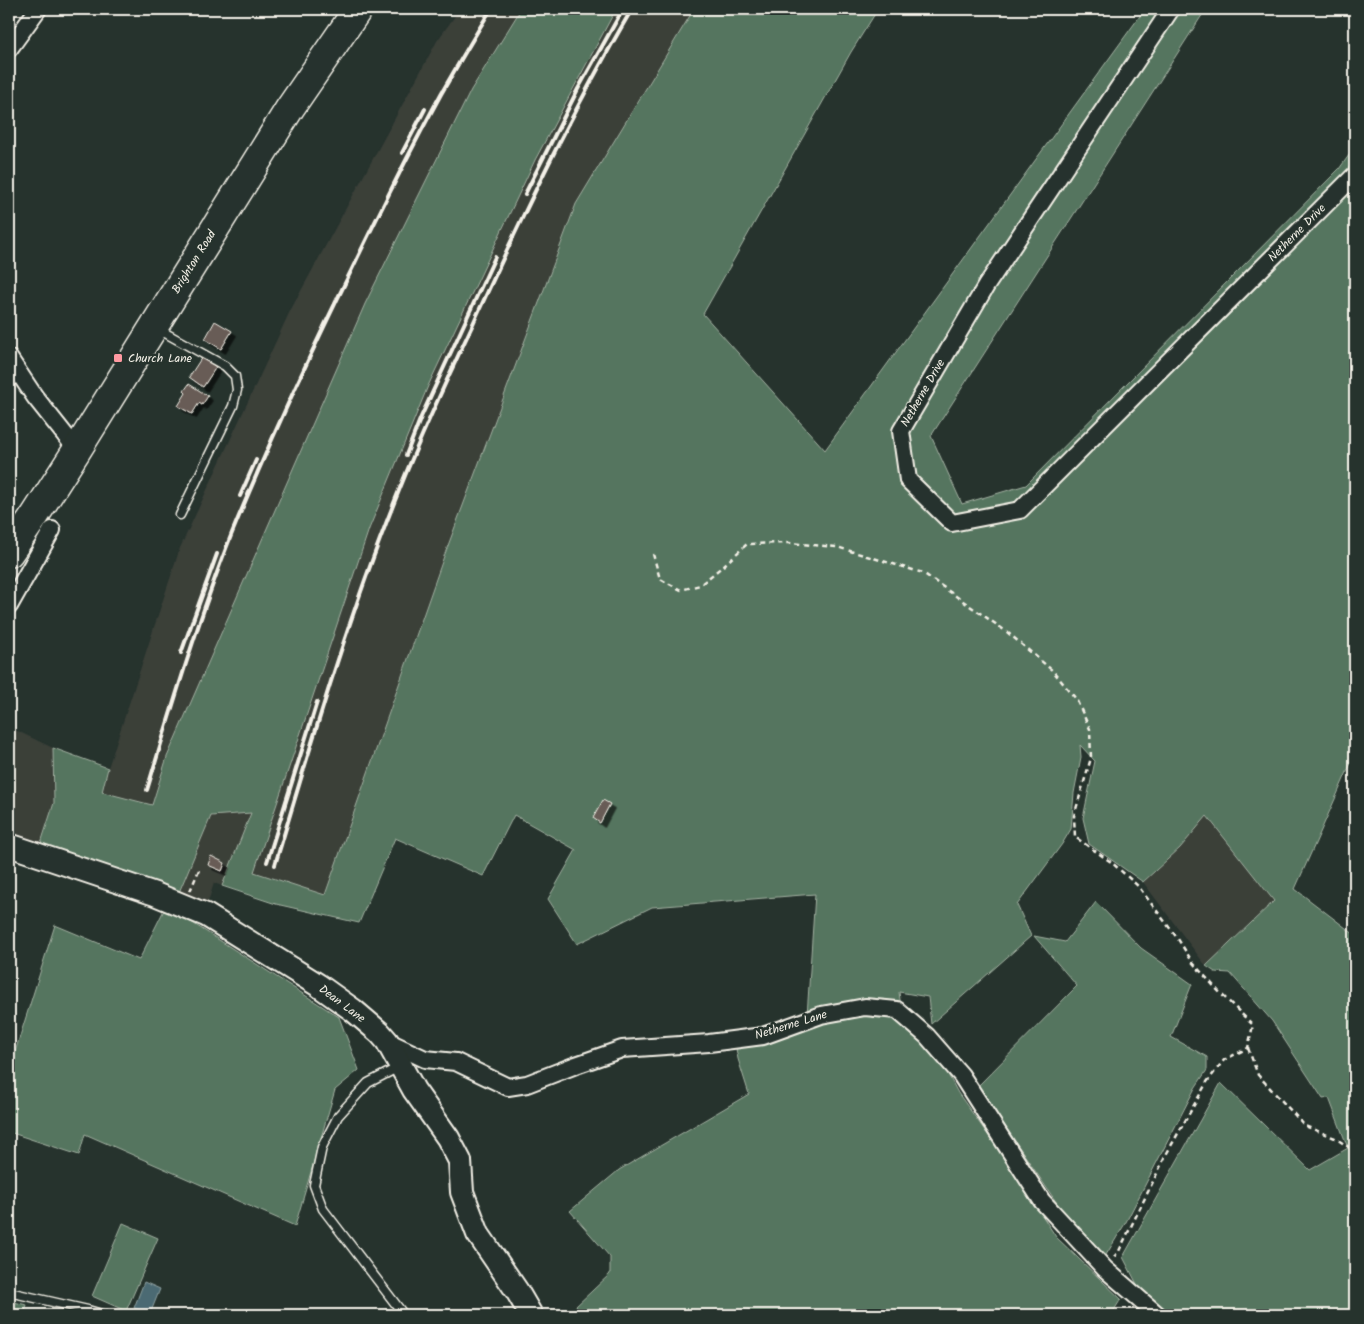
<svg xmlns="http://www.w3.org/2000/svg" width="1364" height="1324" viewBox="0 0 1364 1324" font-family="Kalam,sans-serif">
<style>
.built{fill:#3a3f39}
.green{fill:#54745e;stroke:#a4b2a3}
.water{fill:#4c6b73;stroke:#8fa1a2}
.building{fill:#675b56;stroke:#f4f1e8;filter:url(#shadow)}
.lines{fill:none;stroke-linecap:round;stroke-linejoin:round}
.lane-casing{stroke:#f4f1e8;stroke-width:11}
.street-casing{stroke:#f4f1e8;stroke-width:20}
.secondary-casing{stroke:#f4f1e8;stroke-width:26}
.highway-casing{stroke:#f4f1e8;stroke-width:31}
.path{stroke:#f4f1e8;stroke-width:2.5;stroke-dasharray:5 4;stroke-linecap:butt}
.lane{stroke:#26332d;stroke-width:8}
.street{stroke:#26332d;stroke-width:16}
.secondary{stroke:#26332d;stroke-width:22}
.highway{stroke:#26332d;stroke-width:28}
.rail{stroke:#f4f1e8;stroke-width:4}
.poi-dot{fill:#ff9aa2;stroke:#26332d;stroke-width:2}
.labels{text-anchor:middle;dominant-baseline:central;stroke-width:5;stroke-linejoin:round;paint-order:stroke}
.street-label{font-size:12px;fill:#f4f1e8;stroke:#26332d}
.poi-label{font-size:12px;fill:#f4f1e8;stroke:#26332d;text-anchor:start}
</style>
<defs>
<filter id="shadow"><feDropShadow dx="4.5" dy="4.5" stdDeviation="0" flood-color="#0009"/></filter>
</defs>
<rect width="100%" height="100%" fill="#26332d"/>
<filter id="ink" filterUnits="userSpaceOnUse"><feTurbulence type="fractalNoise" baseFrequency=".02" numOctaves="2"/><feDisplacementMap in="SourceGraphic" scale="10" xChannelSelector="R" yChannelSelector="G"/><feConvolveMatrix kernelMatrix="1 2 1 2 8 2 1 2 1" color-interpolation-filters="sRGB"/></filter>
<g filter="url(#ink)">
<path class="built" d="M460 9H727L443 559 325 896 223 884 222 886 214 883 208 902 177 897 181 887 86 835 180 548 290 311 437 41Z
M9 727 53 748 54 803 40 846 9 835Z
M1207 816 1274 901 1206 966 1143 882 1180 848Z"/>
<path class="green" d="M521 9H616L535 160 428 386 369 529 254 872 325 895 443 559 576 204 694 9H878L851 52 703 314 825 450 1145 9H1206L931 436 962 504 1026 485 1339 169 1355 147V754L1295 889 1355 935V1315H1170L1139 1288 1123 1257 1221 1083 1310 1170 1348 1148 1329 1098 1323 1099 1272 1021 1230 973 1215 972 1206 966 1274 901 1207 816 1180 848 1143 882 1089 844 1083 818 1095 761 1080 745 1081 757 1074 793 1071 829 1062 844 1017 905 1031 936 931 1024 928 997 899 992 902 1016 930 1041 958 1093 1013 1170 1056 1237 1121 1299 1111 1315H578L575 1307 610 1274V1257L570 1211 619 1170 749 1094 738 1059 733 1033 807 1016 815 894 652 907 577 944 548 899 576 850 514 815 483 876 395 838 359 923 276 904 222 886 251 813 211 816 177 897 40 846 54 803 53 748 108 768 102 792 152 805 167 757 365 304 471 90Z
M1096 902 1141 948 1192 984 1171 1037 1207 1057V1070L1195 1088 1126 1222 1106 1255 1073 1227 978 1086 1077 986 1034 936 1065 942Z
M166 906 339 1017 359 1070 335 1090 295 1226 85 1134 79 1155 9 1132V1071L55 925 139 960Z
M123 1223 158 1238 126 1311 92 1296Z
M9 1301 27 1305 24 1315H9Z"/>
<path class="water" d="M144 1282 160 1289 150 1314 134 1308Z"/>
<path class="building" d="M215 321 232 331 221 349 205 339Z
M202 357 216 367 203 387 189 377Z
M189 384 208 396 202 405 199 403 192 414 178 406 186 393 184 391Z
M603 800 610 804 600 823 593 818Z
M211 856 225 863 222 871 208 865Z"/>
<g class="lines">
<defs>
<path id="lane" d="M158 329 225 366 235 376 237 390 233 406 180 515
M399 1067 368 1083 338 1116 322 1147 314 1185 323 1209 404 1315
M9 1292 88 1310 105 1315"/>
<path id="street" d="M1171 9 986 286 901 431 908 480 952 523 1020 510 1355 175
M9 49 38 9
M9 358 35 397 77 450
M9 606 52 530
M387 1041 425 1059 456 1062 508 1087 527 1084 576 1065 622 1049 709 1043 763 1036 821 1015 865 1007 897 1010 927 1036 961 1075 1042 1201 1105 1269 1158 1315"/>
<path id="secondary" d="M9 845 155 894 206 915 318 985 353 1010 380 1033 387 1041 414 1090 448 1138 460 1161 462 1192 478 1234 517 1291 531 1315"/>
<path id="highway" d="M9 553 34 517 77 450 290 108 358 9"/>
</defs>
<use href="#lane" class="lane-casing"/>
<use href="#street" class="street-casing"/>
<use href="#secondary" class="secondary-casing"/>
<use href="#highway" class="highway-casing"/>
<path class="path" d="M653 554 660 579 681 590 700 585 723 566 747 544 789 543 837 547 923 573 1007 632 1053 671 1076 699 1090 729 1091 758 1074 816 1075 837 1111 862 1138 886 1178 939 1193 963 1222 995 1253 1025 1248 1048 1224 1060 1207 1082 1167 1153 1119 1251 1114 1257
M190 891 199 870
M1248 1048 1258 1075 1305 1126 1335 1138 1355 1151"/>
<use href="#lane" class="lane"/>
<use href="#street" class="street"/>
<use href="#secondary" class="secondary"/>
<use href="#highway" class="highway"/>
<path class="rail" d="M402 153 425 109
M525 194 578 89 623 9
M406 455 421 417 495 257
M240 496 256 460
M181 653 217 554
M147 790C173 704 199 617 232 533 269 443 310 354 353 267 381 209 410 151 441 94 457 66 474 37 491 9
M267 862 317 702
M275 865C313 738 350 611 400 488 422 433 447 379 472 326 521 218 572 111 632 9"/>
</g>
</g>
<rect class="poi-dot" x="113" y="353" width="10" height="10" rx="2.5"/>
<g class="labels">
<g class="street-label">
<text transform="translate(1297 233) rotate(-45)">Netherne Drive</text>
<text transform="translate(194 262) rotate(-58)">Brighton Road</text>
<text transform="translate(923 393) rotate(-60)">Netherne Drive</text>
<text transform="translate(342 1004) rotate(37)">Dean Lane</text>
<text transform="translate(791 1025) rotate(-17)">Netherne Lane</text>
</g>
<g class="poi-label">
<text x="128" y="358">Church Lane</text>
</g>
</g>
<rect width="1364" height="1324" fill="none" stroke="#26332d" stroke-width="30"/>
<rect x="15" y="15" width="1334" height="1294" fill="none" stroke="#f4f1e8" stroke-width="2" filter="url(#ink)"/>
</svg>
